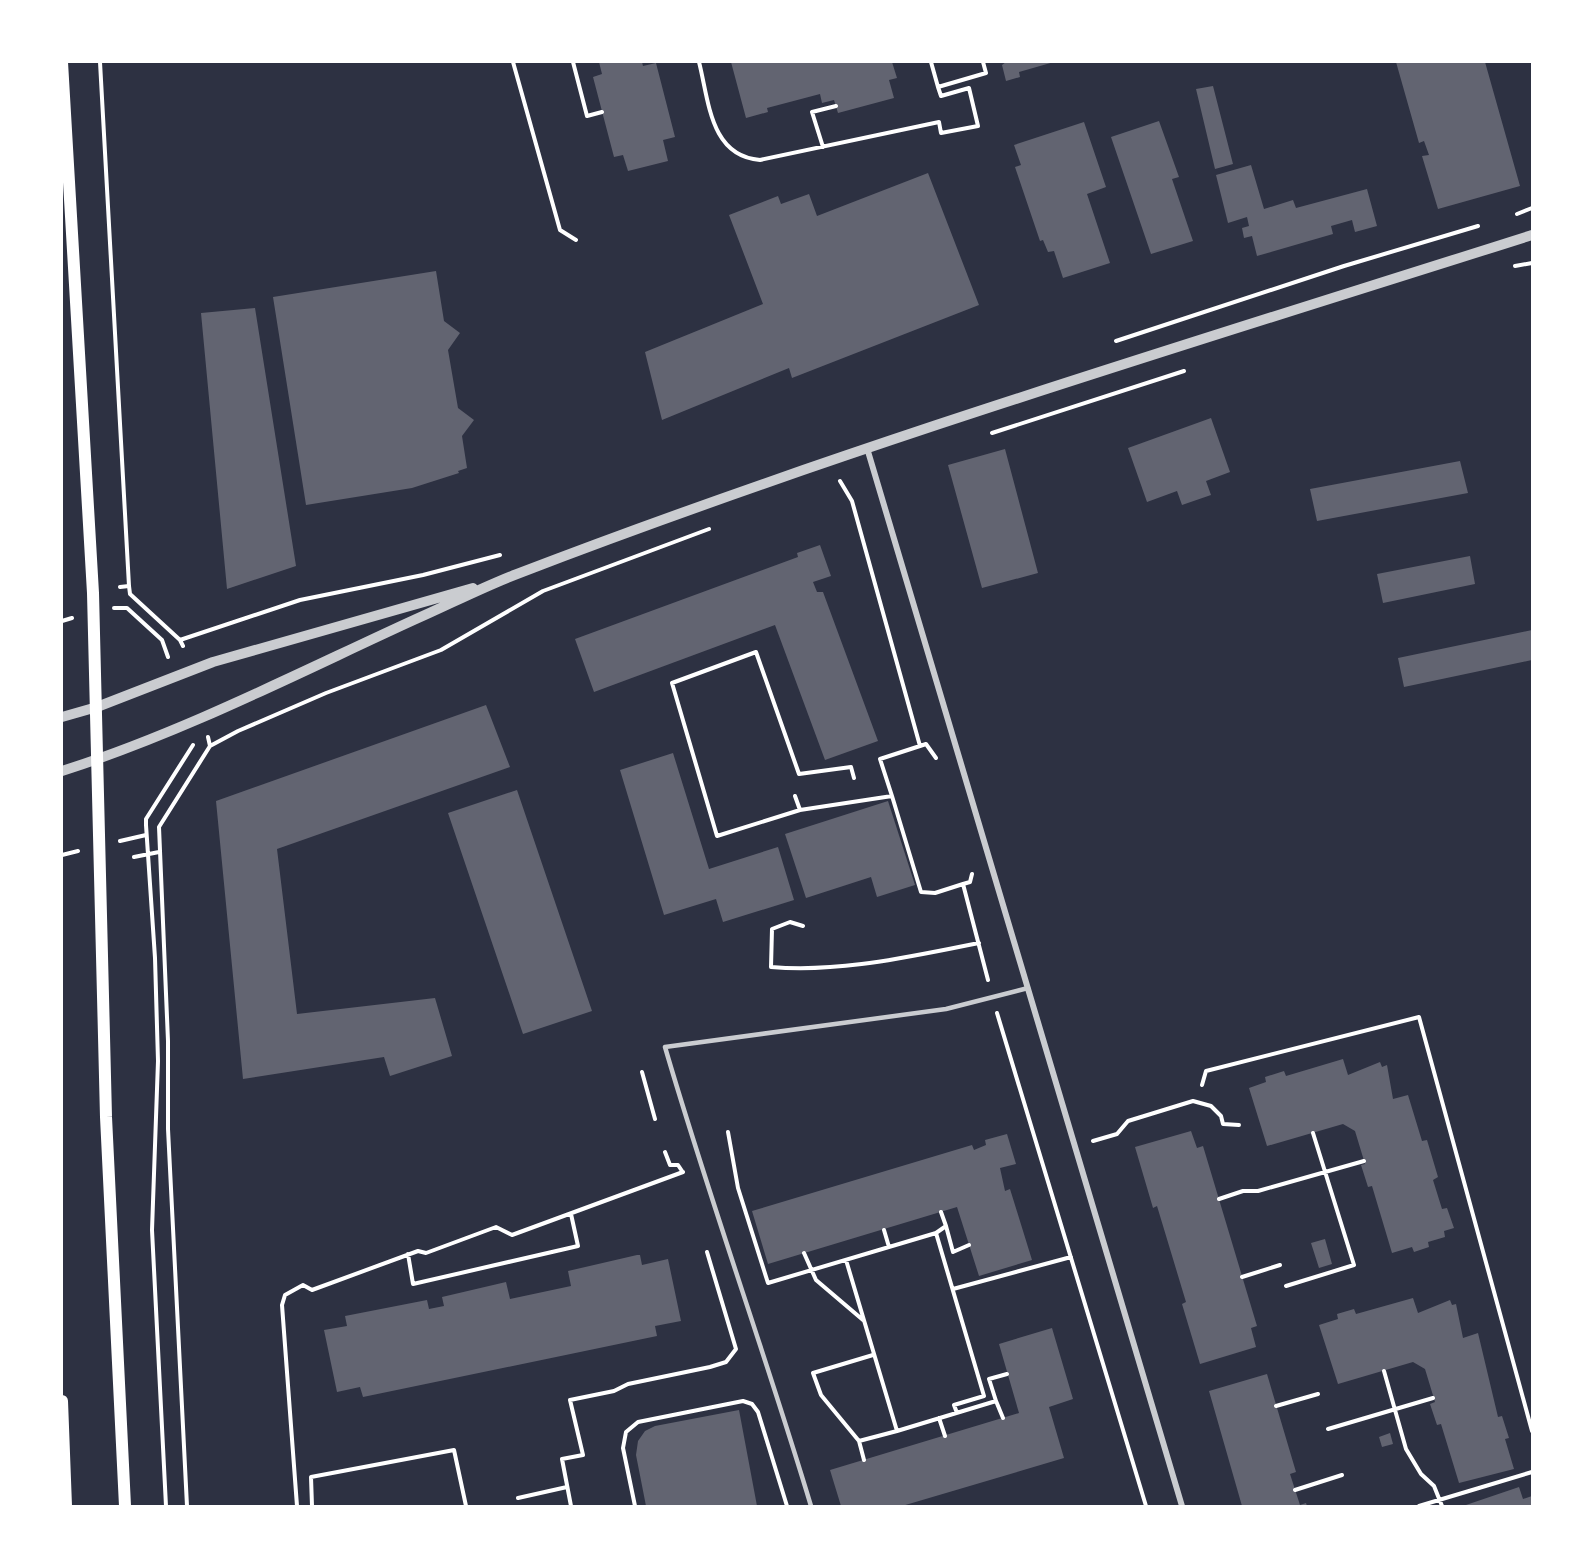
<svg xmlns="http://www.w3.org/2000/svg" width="1594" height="1568" viewBox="0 0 1594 1568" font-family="Commissioner,sans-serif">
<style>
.building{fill:#626471}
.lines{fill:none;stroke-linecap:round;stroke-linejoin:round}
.path{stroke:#fff;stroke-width:4}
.service{stroke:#caccd0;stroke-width:4.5}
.minor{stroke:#caccd0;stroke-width:6}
.tertiary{stroke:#caccd0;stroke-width:10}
.secondary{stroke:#fff;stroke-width:12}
</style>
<rect width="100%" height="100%" fill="#2d3142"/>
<path class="building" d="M599 62H642L643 66 656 63 675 137 663 140 668 161 628 171 623 155 614 157 593 77 602 74Z
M731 62H892L897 78 889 80 894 98 838 113 834 100 822 103 820 94 767 108 768 112 746 118Z
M1006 62H1054L1019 72 1020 77 1006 81 1002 65Z
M1396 62H1485L1520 186 1438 209 1422 156 1429 155 1424 141 1419 143Z
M1213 86 1233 164 1215 169 1196 89Z
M1159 121 1179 177 1172 179 1193 241 1151 254 1111 137Z
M1084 122 1106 187 1087 194 1110 263 1063 278 1054 251 1048 252 1043 240 1040 241 1015 167 1021 165 1014 145Z
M1251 165 1264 209 1293 200 1296 208 1367 189 1377 226 1355 232 1352 220 1331 226 1333 234 1257 256 1252 236 1244 238 1242 228 1249 226 1247 217 1228 223 1216 175Z
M928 173 979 305 792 378 789 368 662 420 645 352 763 304 729 215 778 196 781 204 809 194 817 216Z
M436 271 444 321 460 333 448 350 458 408 474 420 462 436 467 468 458 471 459 473 412 488 306 505 273 297Z
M255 308 296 566 227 589 201 313Z
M1211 418 1230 472 1206 481 1211 495 1182 505 1177 491 1147 502 1128 448Z
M1005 449 1038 573 982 588 948 465Z
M1460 461 1468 493 1317 521 1310 489Z
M820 545 831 576 813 582 817 592H823L878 741 825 760 775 625 594 692 575 639 798 557 797 553Z
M1470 556 1475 584 1383 603 1377 574Z
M1532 630V660L1404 687 1398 658Z
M486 705 510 767 277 849 297 1014 435 998 452 1056 390 1076 384 1057 243 1079 216 801Z
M673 753 709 869 778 847 794 900 723 922 716 899 664 915 620 770Z
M517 790 592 1011 523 1034 448 813Z
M888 801 915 885 877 897 871 877 806 898 785 834Z
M1343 1059 1348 1075 1380 1062 1382 1067 1387 1065 1393 1099 1408 1095 1422 1141 1427 1140 1438 1177 1433 1180 1442 1209 1447 1208 1454 1228 1444 1231 1445 1237 1428 1242 1429 1247 1414 1252 1412 1247 1392 1253 1372 1186 1368 1187 1361 1165 1365 1164 1355 1131 1343 1124 1267 1146 1249 1088 1266 1082 1265 1077 1284 1071 1286 1076Z
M1191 1131 1197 1148 1203 1146 1257 1326 1251 1328 1256 1347 1200 1364 1182 1304 1186 1302 1157 1206 1153 1208 1135 1147Z
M1007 1134 1016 1164 1000 1168 1005 1191 1010 1189 1032 1260 979 1276 957 1207 768 1264 752 1211 972 1145 974 1150 986 1145 985 1140Z
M1325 1239 1332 1264 1319 1268 1311 1243Z
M637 1255H640L642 1265 668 1259 681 1321 655 1326 657 1336 363 1397 360 1387 337 1392 324 1330 347 1326 345 1316 427 1300 429 1309 444 1306 442 1297 506 1282 510 1299 571 1286 568 1271Z
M1413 1298 1418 1313 1450 1300 1452 1305 1456 1304 1463 1338 1478 1333 1498 1417 1502 1416 1509 1438 1505 1439 1514 1469 1459 1483 1441 1424 1437 1425 1430 1404 1435 1402 1425 1369 1413 1362 1338 1384 1319 1325 1338 1319 1337 1314 1354 1309 1356 1314Z
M1052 1328 1073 1399 1049 1407 1064 1458 902 1506H841L830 1470 1019 1413 999 1344Z
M1267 1374 1296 1472 1290 1474 1300 1505 1306 1503 1307 1506H1242L1209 1391Z
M739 1410 757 1506H646L636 1455 638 1441 645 1431 655 1426Z
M1390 1433 1393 1444 1382 1447 1379 1437Z
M1519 1487 1523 1499 1532 1496V1506H1463Z"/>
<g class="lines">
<path class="path" d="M100 62 129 586 130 594 180 640 183 646
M513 62 560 230 576 240
M573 62 587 116 602 112
M699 62C709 101 710 156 760 160L939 122 941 133 978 126 969 88 941 96 938 87 986 73 983 62
M931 62 938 87
M823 147 812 112 836 106
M1517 214 1532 208
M1515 266 1532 263
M1116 341 1344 266 1478 226
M992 433 1184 371
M840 481 852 501 920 746 926 744 936 758
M120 587 129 586
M114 608H127L162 640 168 657
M62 621 72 618
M180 640 300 600 423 575 500 555
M210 746 238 731 326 693 441 650 543 591 709 529
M795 796 800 810 717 836 672 683 756 652 799 774 851 767 854 778
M892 796 880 759 920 746
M800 810 892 796 921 892 935 893 963 884
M120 841 146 835
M62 855 78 851
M134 857 159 852
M972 874 970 882 963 884 988 980
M803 926 790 922 772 929 771 967C841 973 911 956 979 943
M997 1013 1146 1506
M642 1072 655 1119
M1202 1085 1206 1071 1419 1017 1532 1431
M728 1132 738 1188 768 1283 936 1233 984 1396 954 1405 957 1413
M1093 1141 1117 1134 1128 1121 1193 1101 1211 1106 1221 1116 1223 1124 1239 1125
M665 1152 670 1165H678L682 1171
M1219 1199 1243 1191H1258L1364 1161
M941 1212 946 1226
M884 1230 889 1247
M936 1233 946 1226 953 1252 969 1245
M804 1253 816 1280 863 1320
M408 1254 413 1284 578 1246 571 1214
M846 1260 897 1431 859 1441 821 1395 813 1373 873 1355
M1242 1277 1280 1265
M1286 1286 1354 1265 1313 1133
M953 1289 1071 1257
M1384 1371 1406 1449 1421 1474 1434 1486 1442 1506
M996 1401 1003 1418
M1276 1406 1318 1394
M939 1418 945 1436
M1328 1429 1433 1398
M897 1431 996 1401 989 1379 1007 1374
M859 1441 864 1460
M1295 1490 1342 1475
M518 1498 567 1487
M166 1506 152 1230 158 1061 155 958 146 825V819L193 745
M187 1506 168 1129V1041L159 827 210 746 208 737
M297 1506 282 1305 285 1295 303 1285 312 1290 418 1251 426 1253 496 1227 512 1235 683 1172
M312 1506 311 1477 454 1450 466 1506
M571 1506 562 1459 583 1455 570 1400 614 1391 628 1384 710 1367 726 1362 736 1349 707 1252
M635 1506 623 1448 626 1432 638 1422 743 1401 752 1404 758 1412 787 1506
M1419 1506 1532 1472"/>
<path class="service" d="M811 1506C765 1353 710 1201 665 1047L946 1009 1028 988"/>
<path class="minor" d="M867 448 1182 1506"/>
<path class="tertiary" d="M62 717 97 707 213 662 473 588
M62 771C184 732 300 672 416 619 450 604 483 587 517 574 850 446 1192 343 1532 235"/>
<path class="secondary" d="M62 62 93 593 106 1117 125 1506
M62 1401 66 1506"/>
</g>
<rect width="1594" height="1568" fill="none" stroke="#ffffff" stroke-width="126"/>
</svg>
